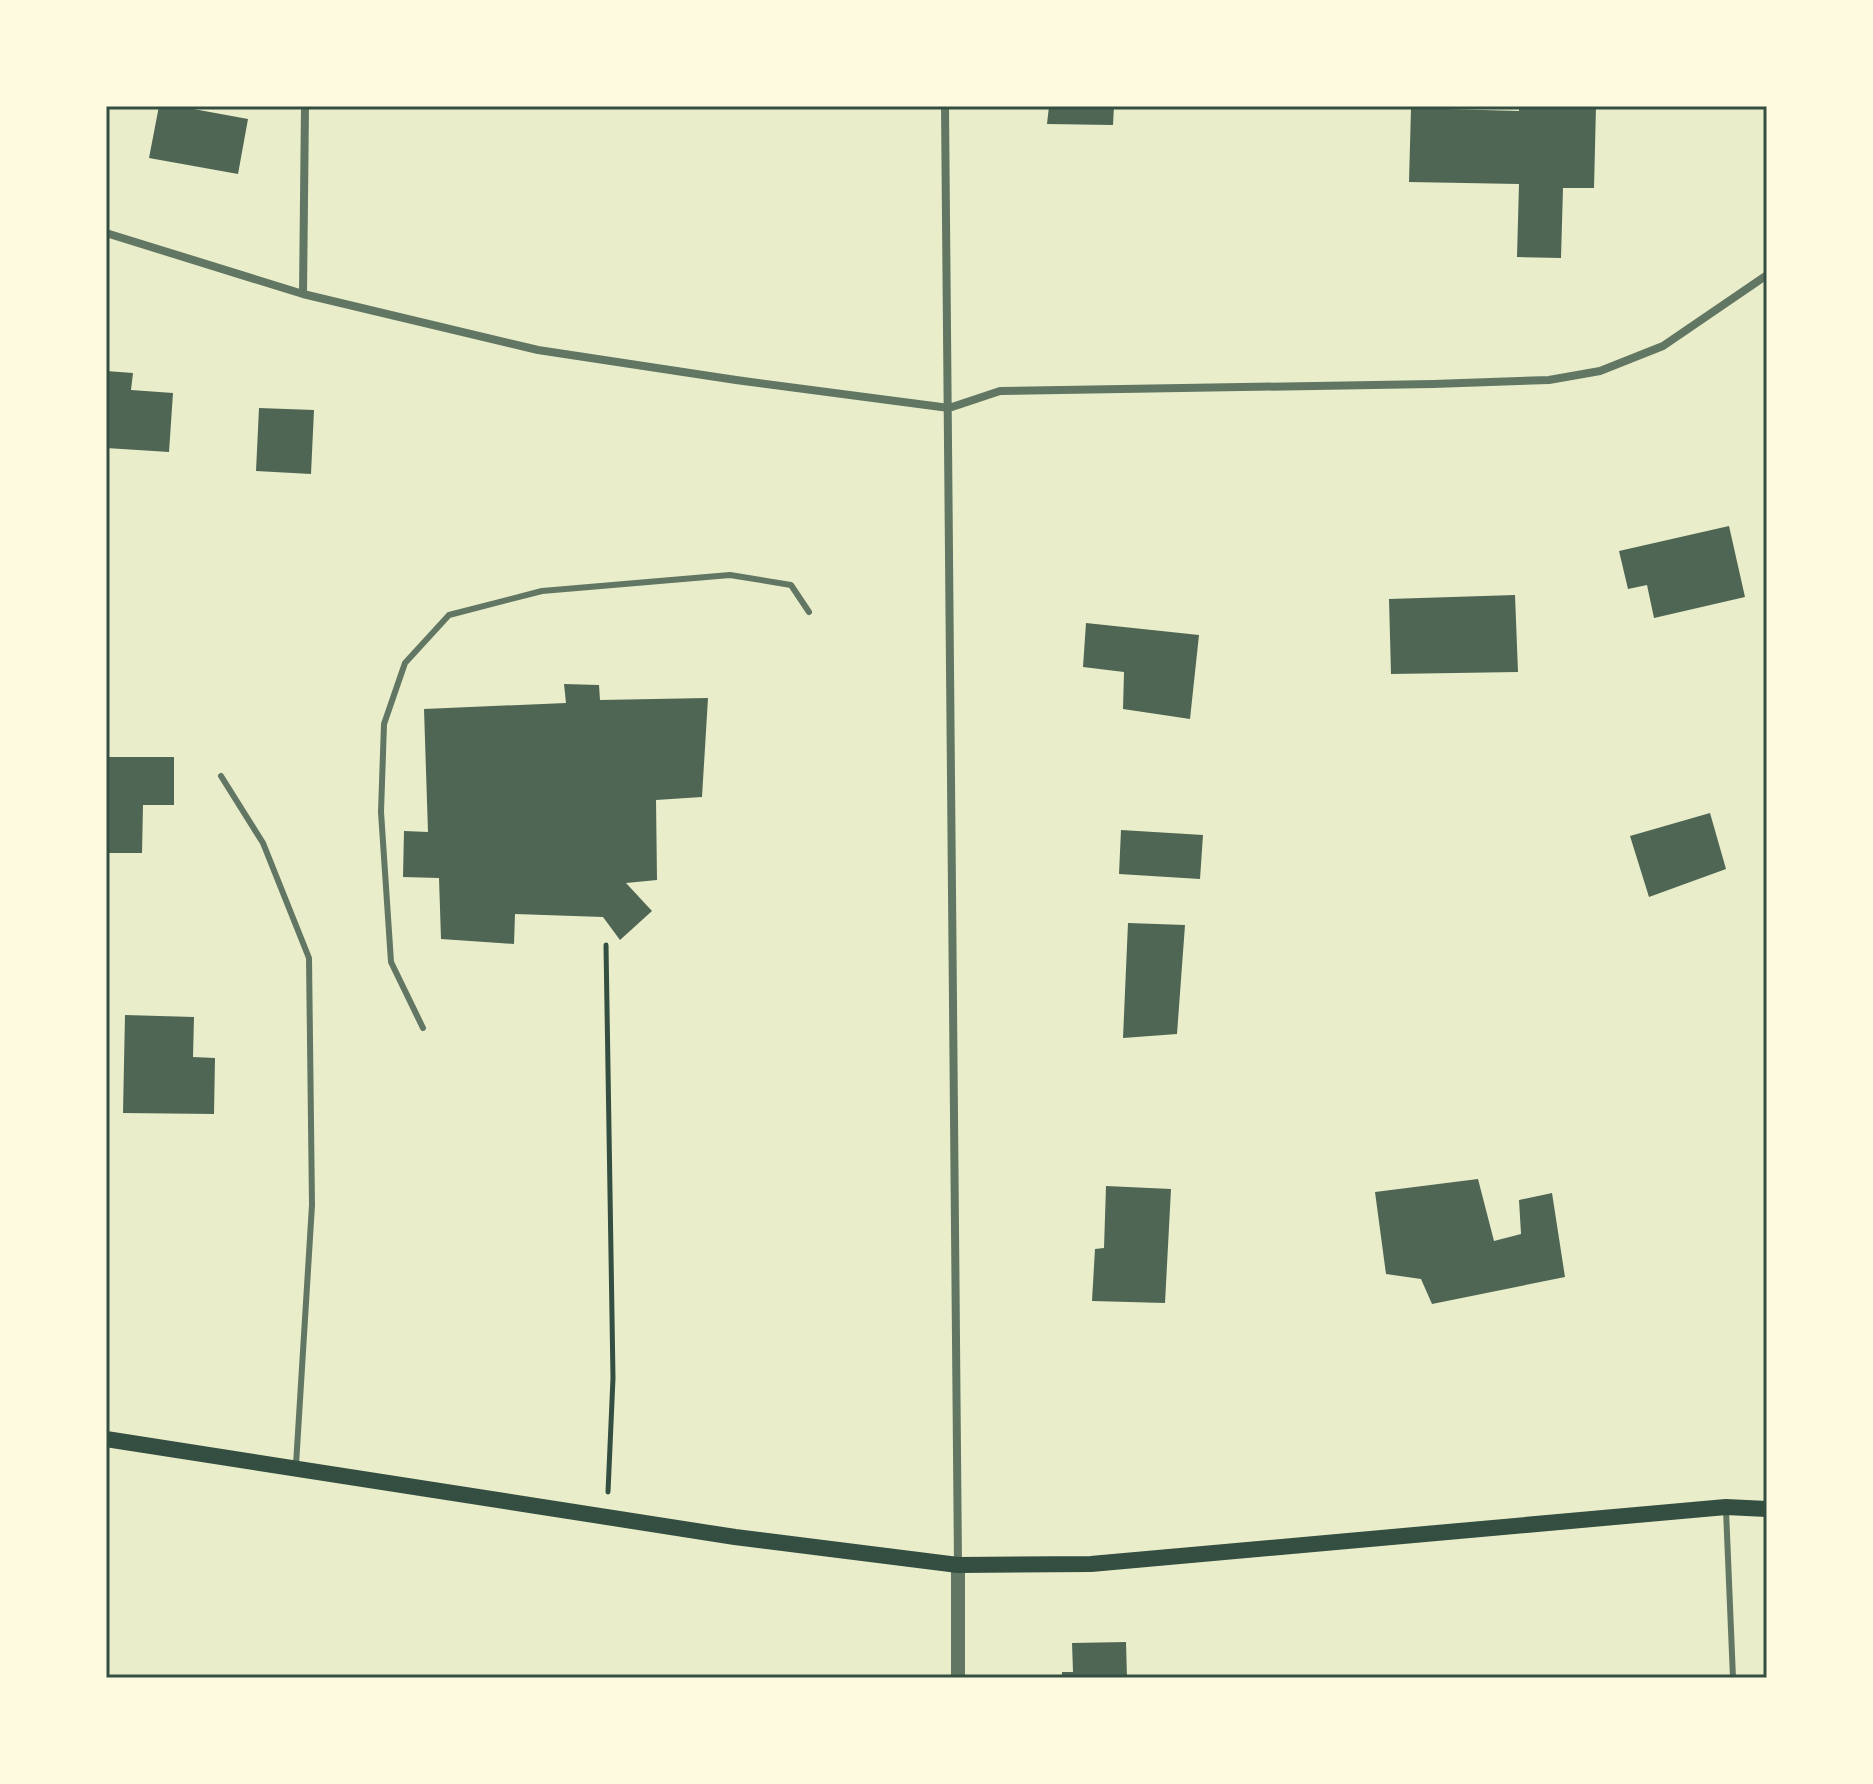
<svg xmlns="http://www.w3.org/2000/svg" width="1873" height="1784" viewBox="0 0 1873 1784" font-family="Mulish,sans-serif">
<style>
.building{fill:#4f6655}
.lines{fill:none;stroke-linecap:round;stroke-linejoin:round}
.path{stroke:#344e41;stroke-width:5}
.service{stroke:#617663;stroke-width:6}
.minor{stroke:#617663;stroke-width:8}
.tertiary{stroke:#617663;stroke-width:14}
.secondary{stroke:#344e41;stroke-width:16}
.neatline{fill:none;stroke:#344e41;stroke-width:3}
</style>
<rect width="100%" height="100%" fill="#e9edc9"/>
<path class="building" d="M159 106H177L248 119 238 174 149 158Z
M1049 106H1114L1113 125 1047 124Z
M1519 106H1596L1594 188H1563L1561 258 1517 257 1519 184 1409 182 1411 108 1519 111Z
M106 371 133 373 131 390 173 393 169 452 106 448Z
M259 408 314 410 311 474 256 471Z
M1729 526 1745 597 1654 618 1647 585 1628 589 1619 551Z
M1515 595 1518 672 1391 674 1389 599Z
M1086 623 1199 635 1190 719 1123 709 1124 672 1083 667Z
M564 684 599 685 600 700 708 698 702 797 656 800 657 880 626 883 652 911 620 940 603 917 515 914 514 944 441 939 439 878 403 877 404 831 428 832 424 709 566 703Z
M106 757H174V805H143L142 853H106Z
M1710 813 1726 869 1649 897 1630 836Z
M1121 830 1203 835 1200 879 1119 874Z
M1128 923 1185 925 1177 1034 1123 1038Z
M125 1015 194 1017 193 1057 215 1058 214 1114 123 1113Z
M1478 1179 1494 1241 1521 1234 1519 1200 1552 1193 1565 1277 1432 1304 1421 1279 1386 1274 1375 1192Z
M1106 1186 1171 1189 1165 1303 1092 1301 1095 1249 1104 1248Z
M1126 1642 1127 1678H1062V1672H1073L1072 1643Z"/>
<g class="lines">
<path class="path" d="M606 945 613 1378 608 1492"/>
<path class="service" d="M221 776 263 843 309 958 312 1205 296 1465
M423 1028 391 962 381 812 384 724 405 663 449 615 542 591 730 575 791 585 809 612
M1726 1510 1733 1678"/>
<path class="minor" d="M945 106 958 1565
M106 233 303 294 538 350 736 380 949 408 1000 391 1433 384 1549 380 1600 371 1663 346 1767 275
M303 294 305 106"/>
<path class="tertiary" d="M958 1565V1678"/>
<path class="secondary" d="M106 1439 735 1537 958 1565 1091 1564 1726 1507 1767 1509"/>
</g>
<rect width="1873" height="1784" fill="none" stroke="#fefae0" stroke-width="216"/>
<rect x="108" y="108" width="1657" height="1568" class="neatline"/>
</svg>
